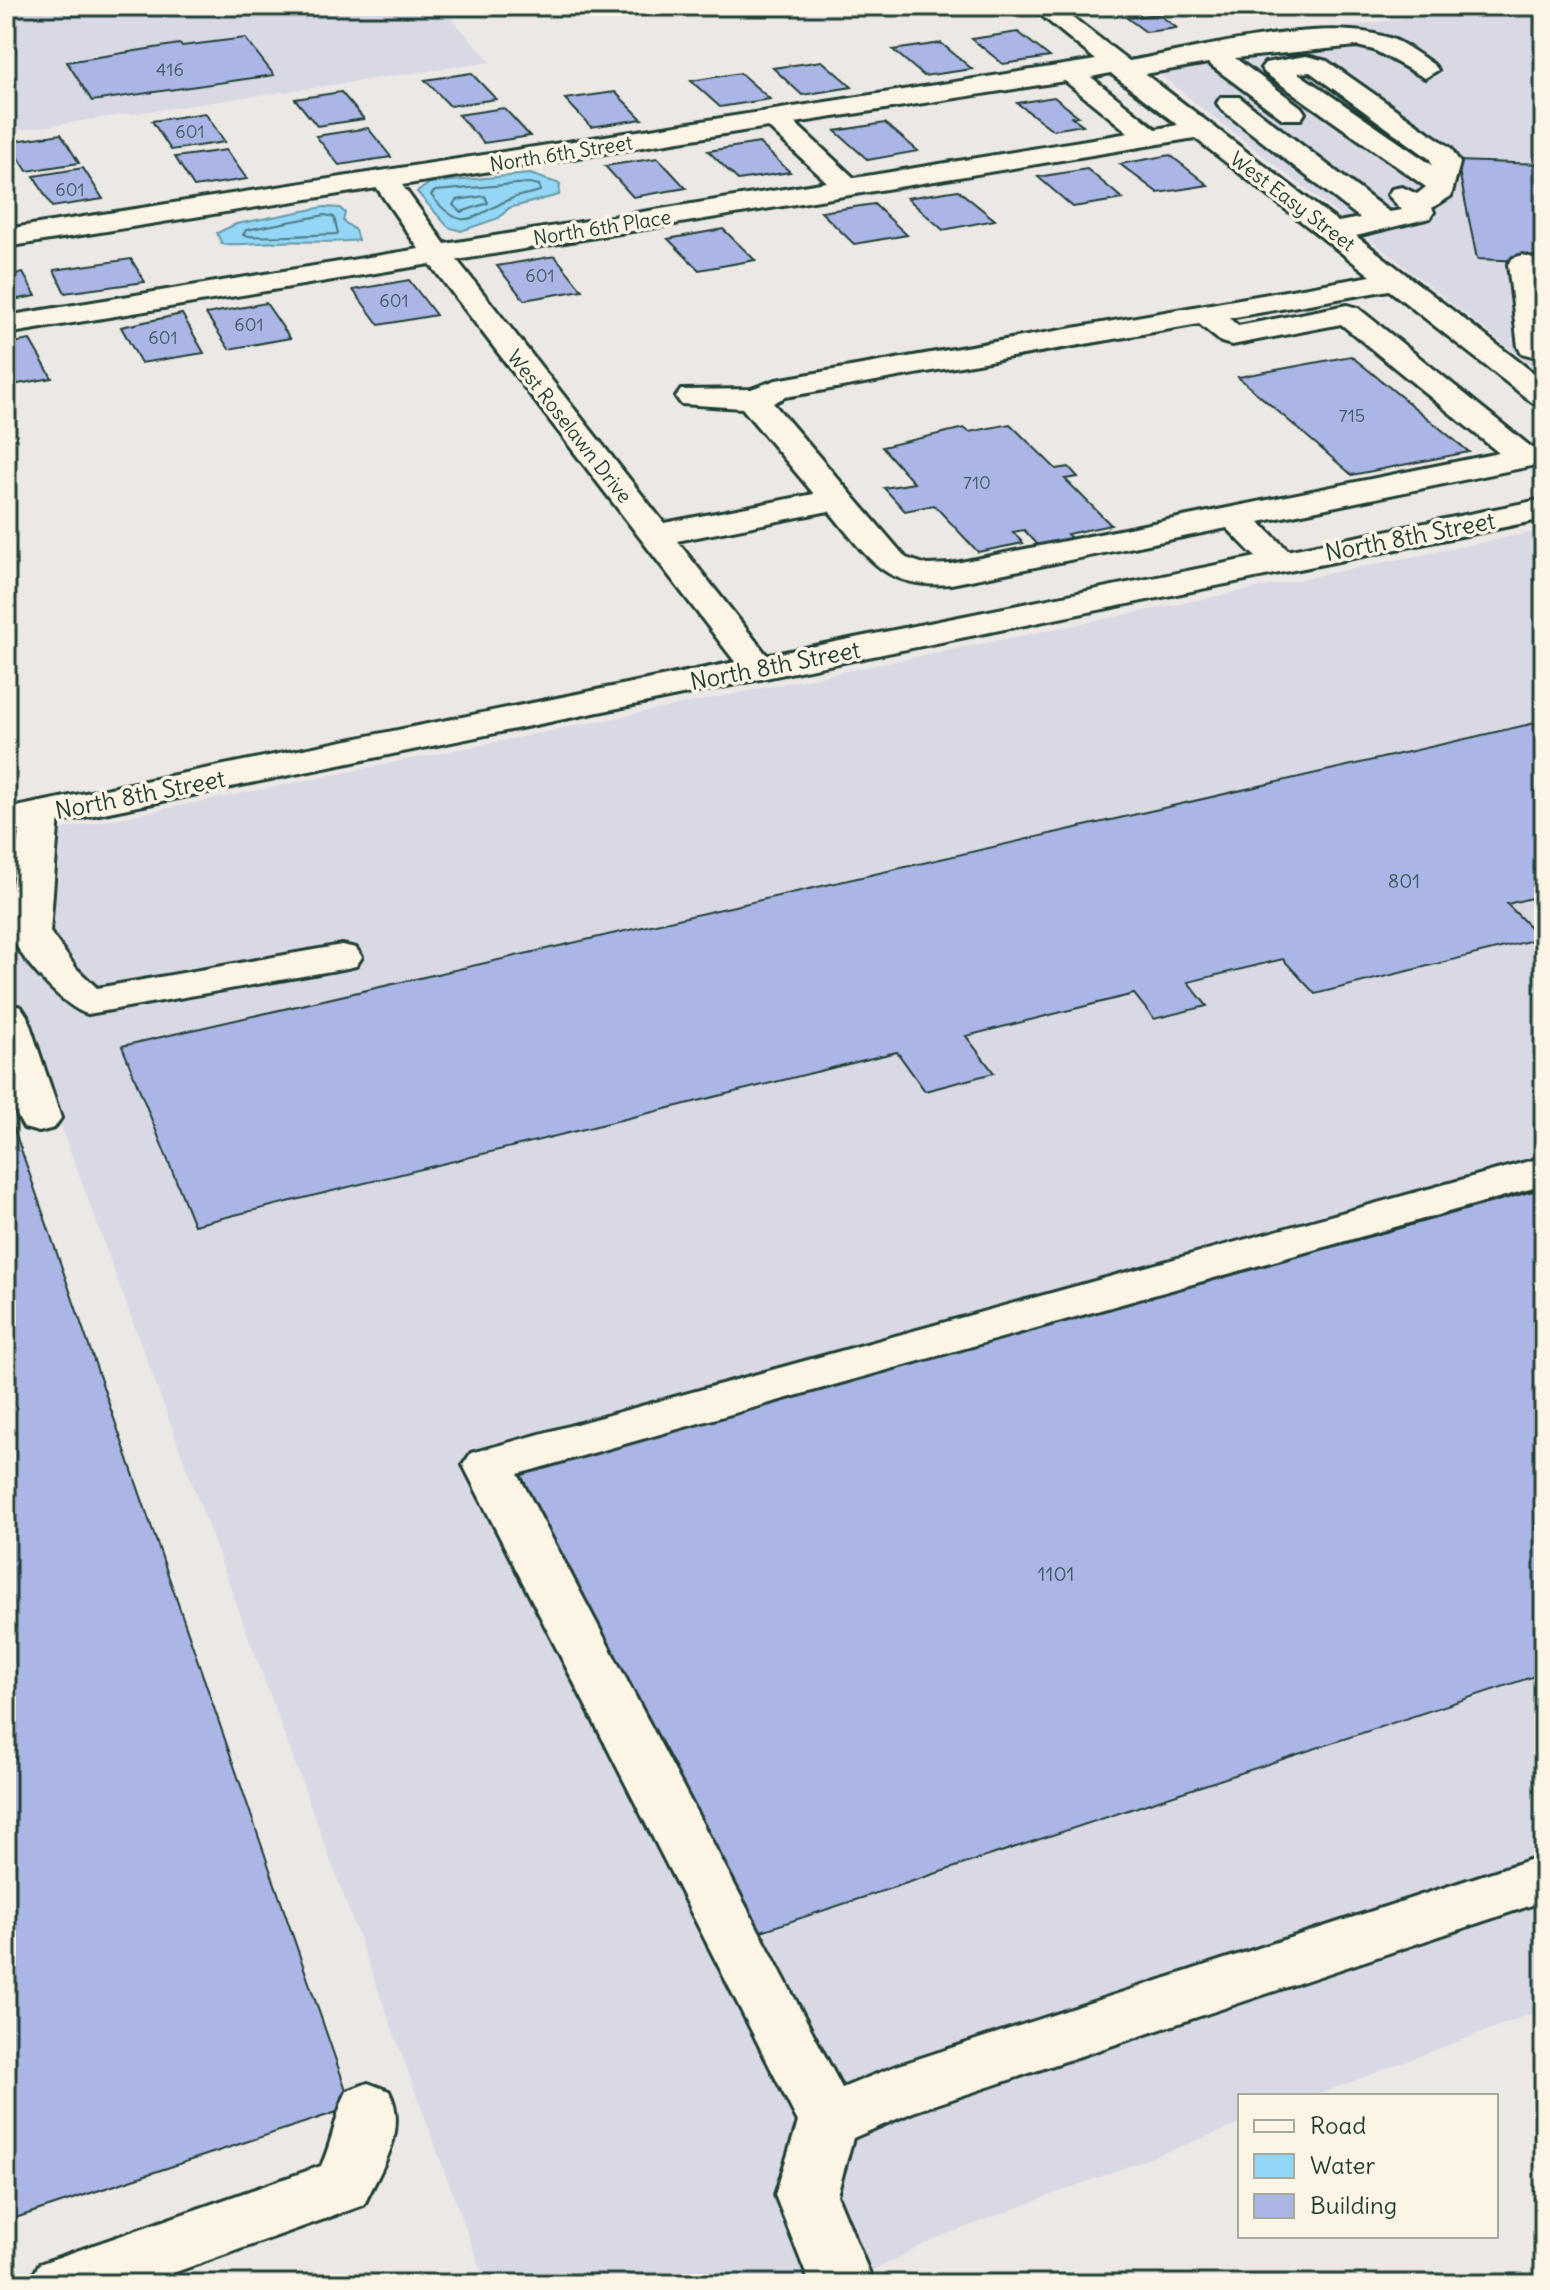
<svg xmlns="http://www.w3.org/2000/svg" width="1550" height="2290" viewBox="0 0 1550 2290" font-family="Delius,sans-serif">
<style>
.built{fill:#d8d9e5}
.water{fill:#94d6f5;stroke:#6599a8;stroke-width:2}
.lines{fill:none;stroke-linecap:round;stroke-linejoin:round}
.shore{stroke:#4e7a81;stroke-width:2}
.building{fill:#abb6e6;stroke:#1f3d34;stroke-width:2}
.minor-casing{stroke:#1f3d34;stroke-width:6}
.major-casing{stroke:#1f3d34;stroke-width:6}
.minor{fill:#fcf5e5;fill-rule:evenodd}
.major{fill:#fcf5e5;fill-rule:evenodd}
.labels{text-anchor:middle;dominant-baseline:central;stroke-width:7;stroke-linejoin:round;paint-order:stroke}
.far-number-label{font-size:18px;fill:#425b60}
.far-street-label{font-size:20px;fill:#1f3d34;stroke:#fcf5e5}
.number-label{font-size:20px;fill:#425b60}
.street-label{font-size:24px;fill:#1f3d34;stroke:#fcf5e5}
</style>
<rect width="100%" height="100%" fill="#ece8e5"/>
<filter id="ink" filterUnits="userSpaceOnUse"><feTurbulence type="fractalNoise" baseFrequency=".0125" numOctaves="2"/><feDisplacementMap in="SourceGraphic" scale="16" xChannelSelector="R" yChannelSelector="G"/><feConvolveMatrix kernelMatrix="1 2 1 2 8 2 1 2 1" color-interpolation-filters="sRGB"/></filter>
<g filter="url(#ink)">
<path class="built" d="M6 6H440L491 62 6 132Z
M1486 7 1544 19V376L1136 56Z
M1544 530V2009L1314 2096H1240V2124L932 2240 848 2284H486L6 976V841Z"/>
<path class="water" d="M530 174 560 184 559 195 509 208 499 218 461 231 448 227 417 192 430 183Z
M324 207 340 208 345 213 343 221 355 230 358 240C330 244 302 240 274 242 256 243 241 245 222 244L217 233 236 224Z"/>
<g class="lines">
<path class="shore" d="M529 183 539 185 540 191C530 194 518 195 508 200 471 217 463 235 431 195L435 191Z
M485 196 488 203 461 212 453 205 456 200Z
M325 215 334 217 338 234C322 234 251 239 243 235L246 230Z"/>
</g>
<path class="building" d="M1158 14 1177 28 1146 32 1127 18Z
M1018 32 1050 57 1003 64 972 39Z
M245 38 274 75 92 101 67 62 179 44 182 46Z
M941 43 972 69 924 76 893 50Z
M822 61 852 87 802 95 773 68Z
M471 73 496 99 450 106 425 80Z
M740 73 770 99 720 107 691 81Z
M341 92 364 119 317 126 295 99Z
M615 92 642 119 591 127 565 99Z
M1054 97 1078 116 1072 117 1083 125 1053 130 1017 103Z
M504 108 530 136 484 143 458 115Z
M205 113 225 142 171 150 152 121Z
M885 123 918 151 868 160 835 131Z
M368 128 391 157 339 165 316 136Z
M61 134 79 163 27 171 9 142Z
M759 143 790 172 738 180 708 151Z
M226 150 247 179 194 187 175 157Z
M1170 155 1208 185 1158 193 1120 164Z
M658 158 686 188 633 197 605 166Z
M1457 161 1544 164V262L1477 259Z
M83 168 103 199 52 207 34 176Z
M1087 169 1123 199 1073 207 1038 177Z
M958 190 995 220 943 230 907 198Z
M874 204 907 235 854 244 821 212Z
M723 229 755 260 699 270 668 239Z
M555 256 582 290 524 300 497 266Z
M131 259 145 282 65 293 54 270Z
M23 273 36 296 6 301V276Z
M409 280 436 315 379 325 353 290Z
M266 303 290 338 229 349 206 314Z
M182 314 204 353 141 363 121 327Z
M30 340 52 378 6 386V344Z
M1351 356 1469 452 1352 475 1238 377Z
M1010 424 1056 469 1069 467 1078 477 1065 479 1111 525 1067 534 1073 540 1040 547 1024 530 1013 532 1023 543 978 552 934 505 905 511 884 488 914 483 882 447 964 428 969 432Z
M1544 721V895L1507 904 1541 938 1315 994 1283 959 1188 982 1207 1006 1154 1019 1134 994 966 1036 994 1073 925 1091 897 1052 194 1225 122 1046Z
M6 1106 352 2107 6 2221Z
M1544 1188V1673L743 1937 520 1473Z"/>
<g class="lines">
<defs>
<path id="minor" d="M1030 6H1058L1129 61C1196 49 1323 16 1386 37 1404 42 1419 55 1434 65L1438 70 1425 78 1374 50 1357 46 1235 58 1301 107 1305 113 1301 119H1283L1208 63 1145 74 1338 222 1360 218 1221 109 1217 103 1221 97H1239L1389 212 1402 210 1388 195 1392 189 1402 187 1417 194 1426 187 1265 73 1261 68 1265 63 1306 56 1327 61 1451 148 1460 163 1451 196 1432 208 1434 212 1430 218 1356 236 1544 381V405L1533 403 1389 290 1229 318 1238 326 1347 305 1358 308 1536 451 1541 458 1536 465 1259 522 1300 562 1295 569C1266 576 1247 547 1227 528L951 584C883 589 869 558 829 511L677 541 777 668 772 676 759 679 746 676 430 264 6 334V316L419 249 377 188 6 247V229L1096 60ZM1310 72 1430 159 1432 165 1298 73ZM1111 73 1113 75 1178 125 1156 129 1091 77ZM1065 81 1129 133 854 178 795 123ZM768 127 827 182 445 244 402 185ZM1195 138 1371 276 776 380 751 389 681 390 676 397 681 404 742 408 814 494 664 523 457 260ZM1199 324 1221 342 1232 345 1341 324 1499 453 951 564 927 565 906 558 773 403 785 397Z
M1523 255 1533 258 1538 264 1544 314V353L1533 356 1522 353 1518 347 1508 264 1513 258Z
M40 802 54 806 59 814 50 932 76 968 97 988 342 945 356 948 362 957 356 966 342 969 88 1014C65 1009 15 954 10 931 6 913 19 838 21 814L26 806Z
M6 1003 21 1007 27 1016 61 1118 54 1128 39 1132 24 1128C0 1091 6 1045 6 1003Z
M1544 1157V1185L518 1474 842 2088 896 2066 1544 1855V1901L913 2112 853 2138 837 2195 874 2284H810L775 2195 798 2122 463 1465 471 1453Z
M368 2083 389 2091C409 2131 381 2168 364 2205L142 2284H29L39 2264 321 2166C333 2141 335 2115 347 2091Z"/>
<path id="major" d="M1544 499V519L6 833V809Z"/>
</defs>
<use href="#minor" class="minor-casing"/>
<use href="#major" class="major-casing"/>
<use href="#minor" class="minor"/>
<use href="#major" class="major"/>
</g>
</g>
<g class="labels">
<g class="far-number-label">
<text x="170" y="69">416</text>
<text x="190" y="131">601</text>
<text x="70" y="189">601</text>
<text x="540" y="275">601</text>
<text x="394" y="300">601</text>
<text x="249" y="324">601</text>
<text x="163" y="337">601</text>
<text x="1352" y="415">715</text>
<text x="977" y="482">710</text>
</g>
<g class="far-street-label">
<text transform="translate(561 153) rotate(-9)">North 6th Street</text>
<text transform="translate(1293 201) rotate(37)">West Easy Street</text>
<text transform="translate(602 227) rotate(-9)">North 6th Place</text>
<text transform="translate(570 426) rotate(52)">West Roselawn Drive</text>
</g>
<g class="number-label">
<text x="1404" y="880">801</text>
<text x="1056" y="1573">1101</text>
</g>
<g class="street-label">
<text transform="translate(1410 536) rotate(-11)">North 8th Street</text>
<text transform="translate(775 665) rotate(-11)">North 8th Street</text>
<text transform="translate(140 794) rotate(-11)">North 8th Street</text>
</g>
</g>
<rect width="1550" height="2290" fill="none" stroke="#fcf5e5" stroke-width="32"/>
<rect x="16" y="16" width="1518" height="2258" fill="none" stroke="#1f3d34" stroke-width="3" filter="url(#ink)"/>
<rect x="1238" y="2094" width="260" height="144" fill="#fcf5e5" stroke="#a4ab9e" stroke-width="2"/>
<rect x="1254" y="2120" width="40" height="12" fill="#fcf5e5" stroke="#a4ab9e" stroke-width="2"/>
<text x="1310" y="2134" font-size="24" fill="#1f3d34">Road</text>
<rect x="1254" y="2154" width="40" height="24" fill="#94d6f5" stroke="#a4ab9e" stroke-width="2"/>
<text x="1310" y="2174" font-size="24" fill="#1f3d34">Water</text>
<rect x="1254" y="2194" width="40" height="24" fill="#abb6e6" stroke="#a4ab9e" stroke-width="2"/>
<text x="1310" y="2214" font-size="24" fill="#1f3d34">Building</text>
</svg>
